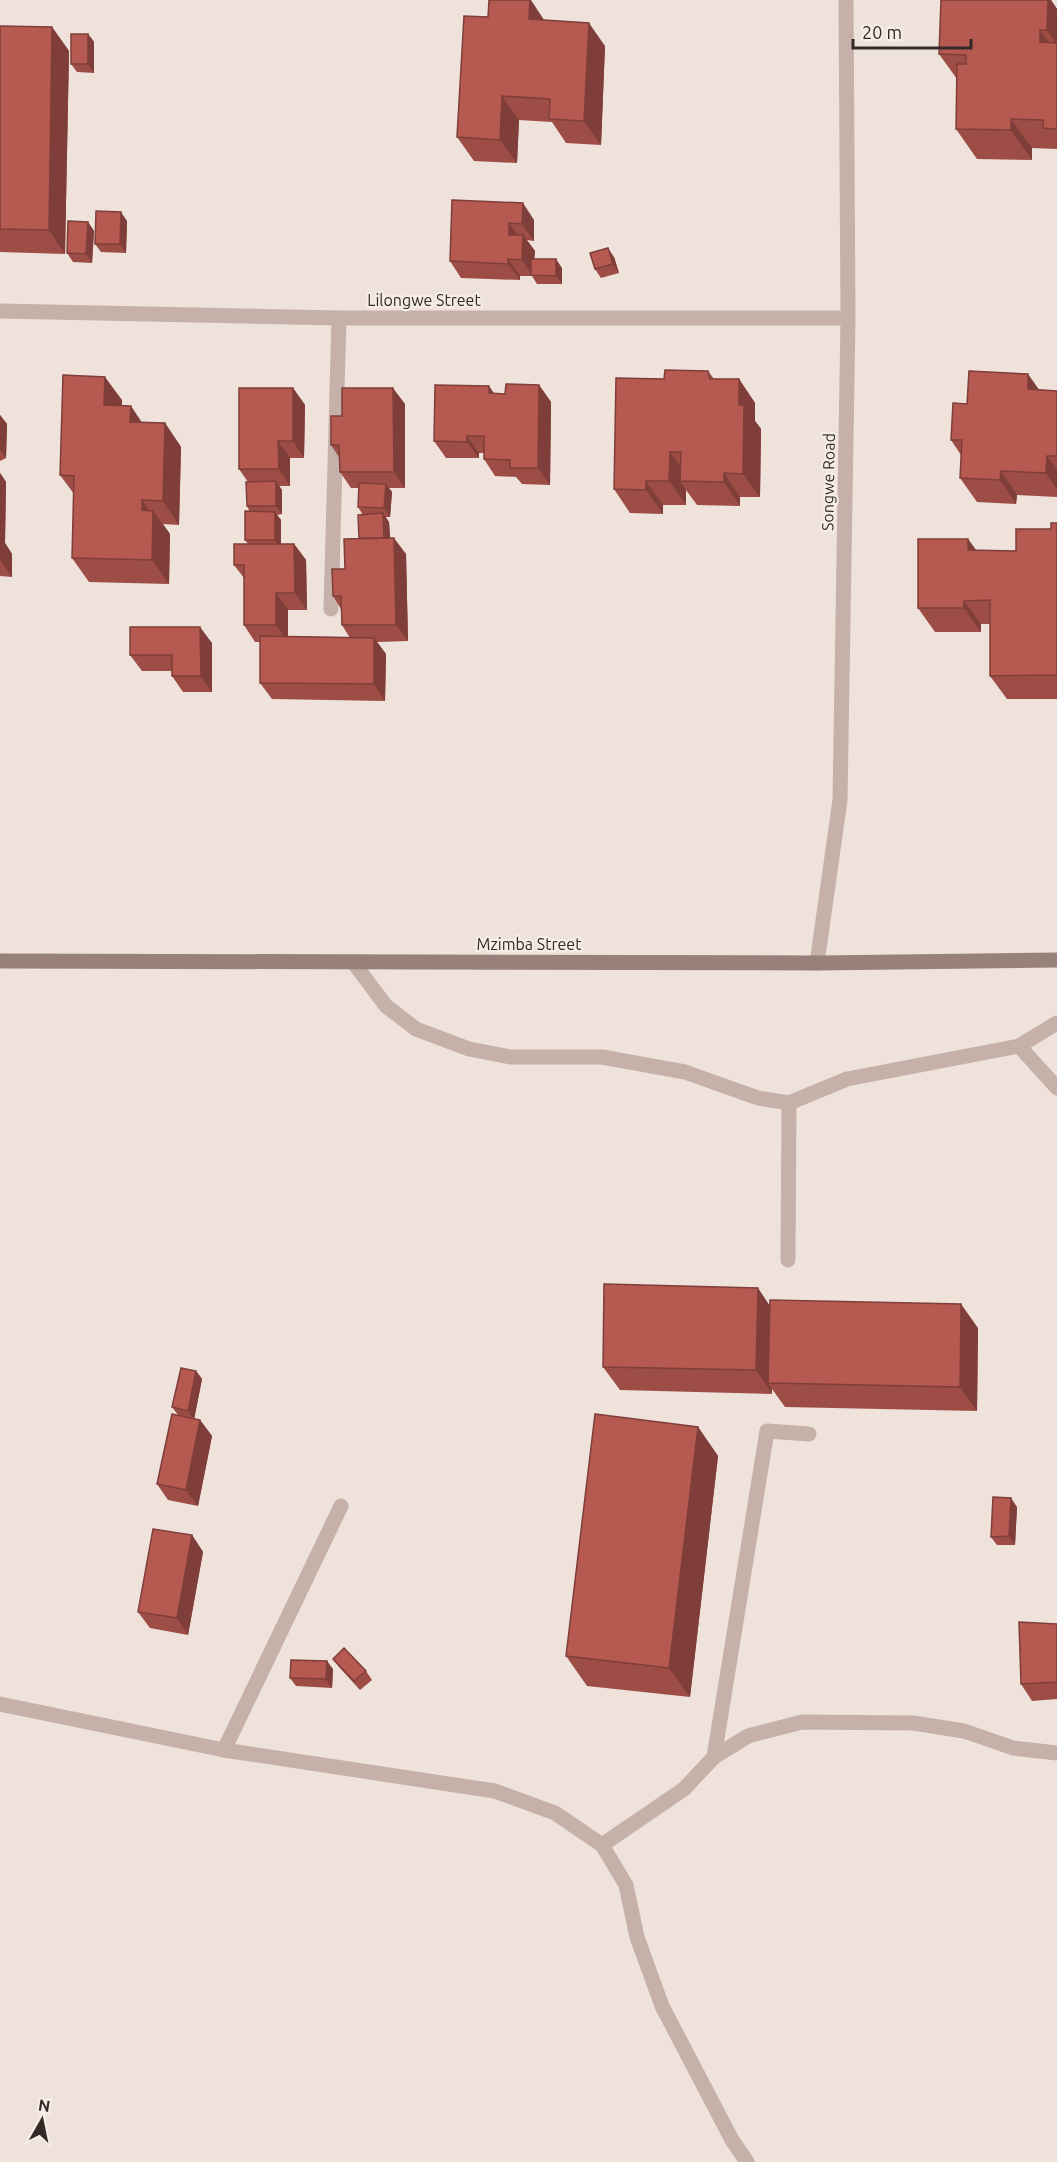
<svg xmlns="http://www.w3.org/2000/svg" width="1057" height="2162" viewBox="0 0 1057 2162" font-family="Ubuntu,sans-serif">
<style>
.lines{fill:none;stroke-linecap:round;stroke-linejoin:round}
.lane{stroke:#c5b1a9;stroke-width:15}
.street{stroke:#c5b1a9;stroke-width:15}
.secondary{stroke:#98817b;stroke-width:15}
.wall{fill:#9d4d46}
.shaded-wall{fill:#7f3e39}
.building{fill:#b65951;stroke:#7f3e39;stroke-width:1.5}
.labels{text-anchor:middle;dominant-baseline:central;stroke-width:4.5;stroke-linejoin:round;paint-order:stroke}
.street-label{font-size:16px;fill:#332a28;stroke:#f7ede7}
</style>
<rect width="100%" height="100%" fill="#eee2db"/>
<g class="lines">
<path class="lane" d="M331 609 339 318
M1019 1046 1057 1088
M788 1260 789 1103
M224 1750 341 1506
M714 1757 767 1431 809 1434"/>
<path class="street" d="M0 311 339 318H848
M353 962 386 1006 416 1029 469 1049 510 1057H602L685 1072 758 1098 789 1103 847 1079 1019 1046 1057 1023
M817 963 840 800 848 318 846 0
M0 1704 224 1750 495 1791 555 1813 602 1845 626 1885 637 1937 662 2006 732 2140 747 2162
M602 1845 684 1789 714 1757 748 1736 802 1722 913 1723 964 1731 1013 1748 1057 1753"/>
<path class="secondary" d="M0 961 817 963 1057 960"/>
</g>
<path class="wall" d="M1051 0 1057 9V149L1032 148V160L977 159 956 129 957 79 939 54Z
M545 20 605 46 601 145 566 143 552 122 519 120 517 163 474 161 457 137Z
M0 26 52 27 69 51 65 254 0 252Z
M88 34 94 42V73L77 72 71 64Z
M452 200 534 220V241L527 240 535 251 534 259 562 268V284H537L532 276H520V280L461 278 450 261Z
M127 221 126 253 101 252 95 244Z
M88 222 94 231 92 263 73 262 67 253Z
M614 257 619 273 601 278 595 269Z
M708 371 714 379H739L755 403V421L761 429 760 497H740V506L697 505 686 490V505H663V514L630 513 614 489 664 379Z
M539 385 551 402 550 485 522 484 516 477 495 476 484 459V453H479V458H446L434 441 494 394H505Z
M293 388 305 405 304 458H290V486H279L282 490V514L277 515 281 520V544H294L306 560 307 610H288V637L350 638 342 625 341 609 333 596 359 538 363 515 358 507 359 488H351L340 472 339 457 331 445 342 416 405 404V488H389L392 492 390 517H385L389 522 390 538 406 554 408 641 377 642 386 654 385 701 272 699 260 683V642H255L244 625V578L234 565 248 544 245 540 250 512 247 506 248 482 239 469Z
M1039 390 1057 391V497L1017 495 1016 504 977 502 960 478 961 455 951 440 967 404Z
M122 400 121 406 142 423H165L181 447 179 525 163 524 170 534 169 584 89 582 72 558 74 494 60 475Z
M0 415 7 424 6 458 0 461Z
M0 473 6 482 5 543 12 554V577L0 576Z
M1057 523V699H1007L990 676V624H981V632H935L918 608 968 539 976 550 1016 551 1051 529Z
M212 643V692H183L172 676V671H142L130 655Z
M978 1328 977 1411 785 1407 772 1389V1394L620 1390 603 1367Z
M196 1371 202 1379 194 1419 200 1420 212 1436 198 1506 168 1500 157 1484 178 1415 172 1407Z
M698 1427 718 1456 690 1697 587 1686 566 1656Z
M1017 1507 1015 1545H997L991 1537Z
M192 1535 203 1552 188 1635 150 1628 138 1612Z
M1057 1624V1699L1032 1701 1021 1684Z
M333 1659 366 1671 372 1680 360 1690 339 1667Z
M333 1669 332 1688 296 1686 290 1678Z"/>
<path class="shaded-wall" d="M530 0H531L546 23 529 19Z
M1048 0H1051L1057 9V44L1047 30Z
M589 23 605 46 601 145 584 121Z
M52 27 69 51 65 254 49 230Z
M1040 30 1057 54 1040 42Z
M88 34 94 42V73L88 64Z
M502 96 519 120 517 163 500 140Z
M1011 119 1032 148V160L1011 130Z
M523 203 534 220V241L522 224Z
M121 212 127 221 126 253 120 244Z
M88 222 94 231 92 263 86 254Z
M509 223 521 240 509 235Z
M523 235 535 251 533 275H532L522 260Z
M608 248 614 257 619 273 613 264Z
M508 259 520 276V280L508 264Z
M556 259 562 268V284L556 276Z
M1028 374 1045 398 1028 389Z
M105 377 122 400 121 429 104 405Z
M739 379 755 403V421L761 429 760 497 743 474 739 405Z
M539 385 551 402 550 485 538 468Z
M489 386 500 402 489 393Z
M293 388 305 405 304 458 293 441Z
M393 388 405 404V488L394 472Z
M131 406 147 430 130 422Z
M0 415 7 424 6 458 0 450Z
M165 423 181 447 179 525 163 501Z
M467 436 479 453V458L467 442Z
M278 441 290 458V486L279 469Z
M670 452 686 475 680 481 686 490V505L669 481Z
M1047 456 1057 470V489L1046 473Z
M1001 471 1017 495 1016 504 1000 480Z
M0 473 6 482 5 543 12 554V577L0 560Z
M724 473 740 497V506L724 482Z
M276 481 282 490V514L276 506Z
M646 481 663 505V514L646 490Z
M386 484 392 492 390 517 384 508Z
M142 500 153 516V511L170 534 169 584 152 560 142 510Z
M275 512 281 520V549L275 540Z
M383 513 389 522 391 549 385 541Z
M394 538 406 554 408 641 396 625Z
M968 539 985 563 968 550Z
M294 544 306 560 307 610 295 593Z
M276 593 288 610V642L276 625Z
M964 601 981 624V632L964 608Z
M200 627 212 643V692L201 676Z
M374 638 386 654 385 701 374 684Z
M758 1288 774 1312 768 1383 772 1389V1394L756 1370Z
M961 1304 978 1328 977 1411 960 1387Z
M196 1371 202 1379 194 1420 188 1411Z
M200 1420 212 1436 198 1506 186 1490Z
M698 1427 718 1456 690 1697 669 1668Z
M1011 1498 1017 1507 1015 1545 1009 1536Z
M192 1535 203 1552 188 1635 177 1618Z
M327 1661 333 1669 332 1688 326 1679Z"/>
<path class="building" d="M489 0H530L529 19 589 23 584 121 549 119 550 99 502 96 500 140 457 137 464 16 488 17Z
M941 0H1048L1047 30H1040V42L1057 43V129L1043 128V120L1011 119V130L956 129 957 64H966V55L939 54Z
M0 26 52 27 49 230 0 229Z
M71 34H88V64H71Z
M452 200 523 203 522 224 509 223V235H523L522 260 508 259V264L450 261Z
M96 211 121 212 120 244H95Z
M68 221 88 222 86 254 67 253Z
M608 248 613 264 595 269 590 253Z
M531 259H556V276L531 275Z
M665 370 708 371 710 379H739V405H744L743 474 724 473V482L680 481 681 452H670L669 481H646V490L614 489 616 378 664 379Z
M969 371 1028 374V389L1057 391V456H1047L1046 473 1001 471 1000 480 960 478 962 440H951L953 403 967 404Z
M63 375 105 377 104 405 131 406 130 422 165 423 163 501 142 500V510L153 511 152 560 72 558 74 476 60 475Z
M506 384 539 385 538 468H510V460L484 459V436H467V442L434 441 435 385 489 386V393L505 394Z
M239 388H293V441H278L279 469H239Z
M342 388H393L394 472H340L339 445H331V416H342Z
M276 481V506H247L246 482Z
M359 483 386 484 384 508 358 507Z
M245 511 275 512V540H245Z
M383 513 384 538H359L358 515Z
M1051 523H1057V675L990 676V600L964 601V608H918V539H968V550L1016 551V529H1051Z
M394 538 396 625H342L341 596H333L332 569H345L344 539Z
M234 544H294L295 593H276V625H244V565H234Z
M130 627H200L201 676H172V655H130Z
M260 636 374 638V684L260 683Z
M604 1284 758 1288 756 1370 603 1367Z
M770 1300 961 1304 960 1387 768 1383Z
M181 1368 196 1371 188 1411 172 1407Z
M172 1414 200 1420 186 1490 157 1484Z
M595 1414 698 1427 669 1668 566 1656Z
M993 1497 1011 1498 1009 1536 991 1537Z
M153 1529 192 1535 177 1618 138 1612Z
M1019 1622 1057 1624V1682L1021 1684Z
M344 1648 366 1671 354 1681 333 1659Z
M291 1660 327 1661 326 1679 290 1678Z"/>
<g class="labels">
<g class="street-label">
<text x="424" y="300">Lilongwe Street</text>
<text transform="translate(828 482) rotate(-89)">Songwe Road</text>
<text x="529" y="944">Mzimba Street</text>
</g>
</g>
<g transform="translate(42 2120) rotate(9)" stroke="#f7ede7" stroke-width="4.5" paint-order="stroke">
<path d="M0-4.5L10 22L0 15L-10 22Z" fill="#332a28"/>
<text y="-9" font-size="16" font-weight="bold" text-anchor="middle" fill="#332a28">N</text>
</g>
<path d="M853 39v9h118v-9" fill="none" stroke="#332a28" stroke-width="3"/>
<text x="862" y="39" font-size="18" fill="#332a28" stroke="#f7ede7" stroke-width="4.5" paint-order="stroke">20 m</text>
</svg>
